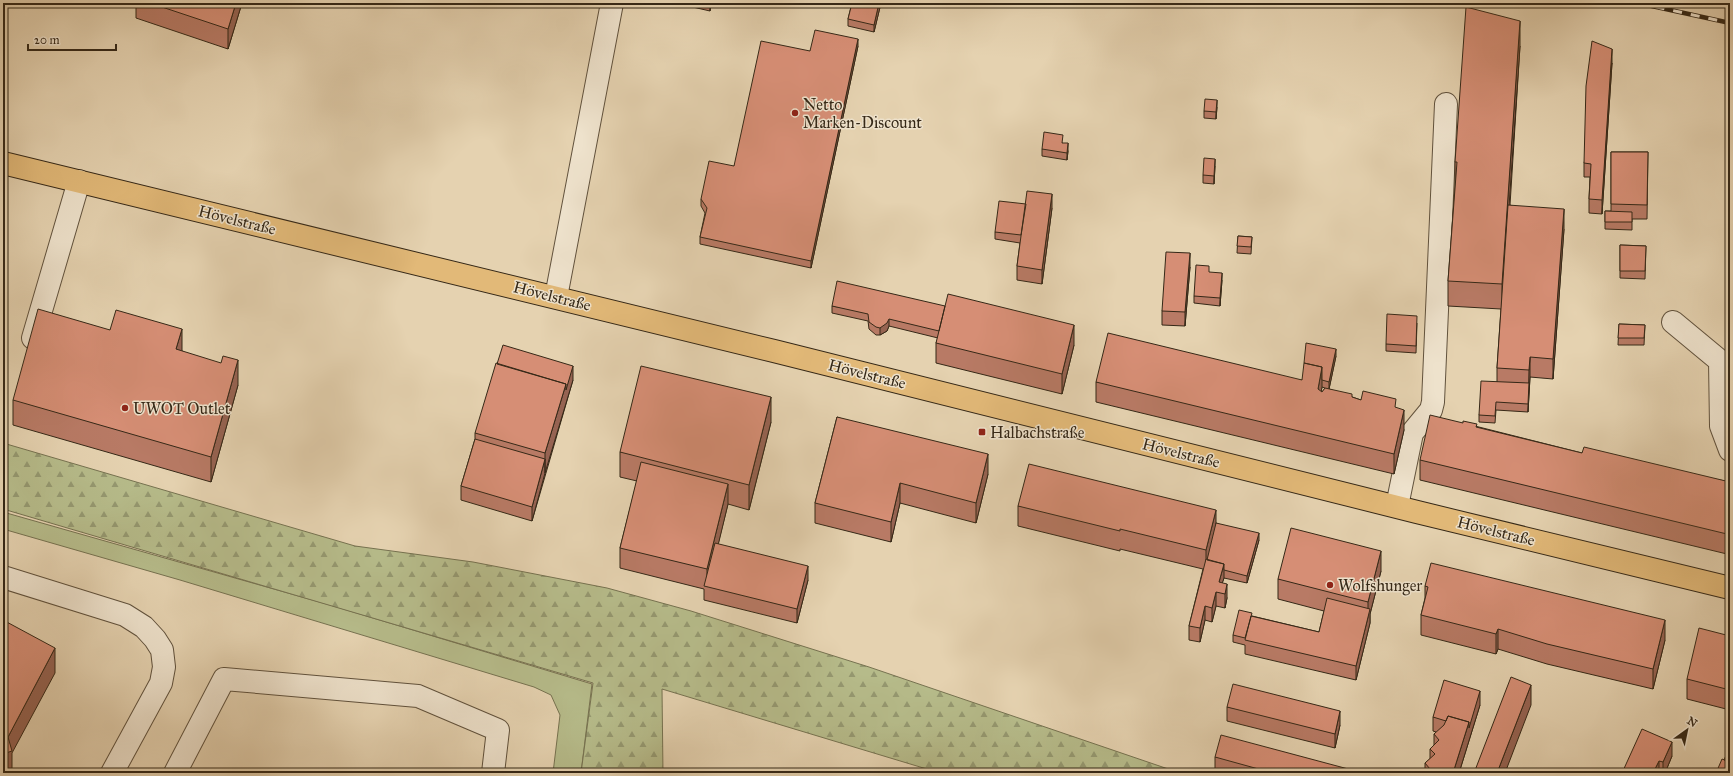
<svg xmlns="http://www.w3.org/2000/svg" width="1733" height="776" viewBox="0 0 1733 776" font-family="'IM FELL Great Primer',serif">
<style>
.grass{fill:#b6bb8a;stroke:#767250}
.forest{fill:url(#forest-firs);stroke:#767250}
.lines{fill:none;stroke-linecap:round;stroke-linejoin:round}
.minor-casing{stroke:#61523d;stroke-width:24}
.major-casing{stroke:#352817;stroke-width:24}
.minor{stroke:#eee2cc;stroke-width:22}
.major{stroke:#e2b978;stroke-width:22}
.rail-casing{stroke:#352817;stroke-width:4.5}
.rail{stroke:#eee2cc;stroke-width:3;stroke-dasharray:9;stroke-linecap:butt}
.wall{fill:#b87a65;stroke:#352817;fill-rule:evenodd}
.shaded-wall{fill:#966352;stroke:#352817}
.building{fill:#d68e75;stroke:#352817}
.poi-dot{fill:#8f2418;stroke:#eee2cc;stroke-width:1.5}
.labels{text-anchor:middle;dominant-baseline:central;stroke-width:3;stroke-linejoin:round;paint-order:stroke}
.poi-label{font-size:16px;fill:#352817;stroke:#eee2cc;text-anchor:start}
.street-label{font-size:16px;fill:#352817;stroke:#eee2cc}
</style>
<defs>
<pattern id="forest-firs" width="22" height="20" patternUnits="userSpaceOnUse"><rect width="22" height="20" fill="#b6bb8a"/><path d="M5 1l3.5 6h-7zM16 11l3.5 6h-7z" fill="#959870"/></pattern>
</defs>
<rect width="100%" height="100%" fill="#e5d2b0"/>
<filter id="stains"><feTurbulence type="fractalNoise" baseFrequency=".005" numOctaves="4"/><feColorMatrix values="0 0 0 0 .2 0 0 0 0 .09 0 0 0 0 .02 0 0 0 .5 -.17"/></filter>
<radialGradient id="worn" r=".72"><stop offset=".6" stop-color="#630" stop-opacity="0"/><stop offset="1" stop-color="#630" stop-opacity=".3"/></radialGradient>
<path class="grass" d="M3 512 330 605 592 684 581 773H553L560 715 551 695 534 687 180 580 3 529Z"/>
<path class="forest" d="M3 443 355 546 473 562 607 588 691 611 869 667 1180 773H940L662 689 663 773H581L593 683 3 509Z"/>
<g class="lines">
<defs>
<path id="minor" d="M556 297 612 3
M1673 322 1720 361 1721 426 1730 450
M33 338 79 181
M1397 506 1412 433 1431 410 1433 402 1446 104
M3 577 125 615 144 627 155 639 162 650 164 667 161 683 112 773
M175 773 224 679 418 696 498 730 493 773"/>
<path id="major" d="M3 163 774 351 1417 512 1730 588"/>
</defs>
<use href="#minor" class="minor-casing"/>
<use href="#major" class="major-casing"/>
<use href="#minor" class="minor"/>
<use href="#major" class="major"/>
<defs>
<path id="rail" d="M1638 3 1730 23
M1713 3 1730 7"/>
</defs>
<use href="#rail" class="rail-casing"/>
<use href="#rail" class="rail"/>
</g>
<path class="wall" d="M136 3H242L228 49 136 18Z
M684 3H711L710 11 684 5Z
M852 3H881L874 32 848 26V19Z
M858 46 811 268 700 244V237L705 213 701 206V199L734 166 810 51Z
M1520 46 1510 205 1564 229 1553 379 1530 377 1528 412 1496 410 1495 423 1479 422V415L1497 382V368L1501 309 1448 306V281L1455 187V162Z
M1612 63 1602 214 1589 213V199L1590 177H1584V163Z
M1217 107 1216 119 1204 118V111Z
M1063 143 1068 151 1067 160 1042 156V149Z
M1611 152H1648L1647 219H1632V230L1605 229V211H1611Z
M1215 166 1214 184 1203 183V175Z
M1052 208 1042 284 1017 280V266L1020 243 995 239V232Z
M1238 236 1252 237 1251 254 1237 253Z
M1620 245 1646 246 1645 279 1620 278Z
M1190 267 1185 326 1162 325V311Z
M1222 280 1220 306 1194 303V296Z
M832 306 1074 345 1062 394 936 363V343L938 338 889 326 887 331 880 335H876L869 329 868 321 832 313Z
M1417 323 1416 353 1386 351V344Z
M1619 324 1645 325 1644 345H1618Z
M110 330 182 351 238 385 211 482 13 425V400Z
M1336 356 1329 389 1361 400 1396 408 1404 430 1394 474 1096 402V382L1302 380ZM1322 387 1325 388 1322 392H1321Z
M573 380 532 521 461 500V486L475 439V433Z
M837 417 988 474 976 523 900 503 891 542 815 523V503Z
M771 422 749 510 728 504 718 544 808 580 797 623 704 600V589L620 568V548L637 481 620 477V452Z
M1463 423 1582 453 1730 482 1727 554 1420 480V460Z
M1018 506 1216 523 1259 540 1247 583 1224 578 1222 583 1227 598 1225 608 1216 606 1212 622 1205 620 1200 642 1189 640V626L1203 569 1120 549V551L1018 526Z
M1381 571 1370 614V623L1356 680 1245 654V645L1233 642V635L1252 616 1319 632 1324 611 1278 599V579Z
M1425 586 1665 640 1653 689 1547 664 1498 649 1496 654 1421 635V615L1425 598Z
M1730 636V710L1687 699V679Z
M1480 705 1459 773H1425V763L1430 759V749L1434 745V734L1436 732 1433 731V717Z
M1227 707 1340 725 1335 748 1227 721Z
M1672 756 1665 773H1622Z
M1215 757 1352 773H1221L1215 771Z"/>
<path class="shaded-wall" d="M236 3H242L228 49V29Z
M710 3H711L710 11Z
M879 3H881L874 32V25Z
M1520 21V46L1502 309V284Z
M858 39V46L811 268V261Z
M1612 49V63L1602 214V200Z
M1217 100V107L1216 119V112Z
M1068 143V151L1067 160V153Z
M1215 159V166L1214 184V176Z
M1052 194V208L1042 284V270Z
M1564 209V229L1553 379V359Z
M1190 253V267L1185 326V312Z
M1222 273V280L1220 306V298Z
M889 319V326L887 331 880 335V328Z
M1074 325V345L1062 394V374Z
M182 329V354L176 349Z
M1336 349V356L1329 389V382Z
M1530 357V377L1528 412 1529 370Z
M238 360V385L211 482V457Z
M573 366V380L545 473V453L566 384Z
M1322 367V387L1318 409V389Z
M771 397V422L749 510V485Z
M1404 410V430L1394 474V454Z
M988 454V474L976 523V503Z
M545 459V473L532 521V507Z
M900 483V503L891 542V522Z
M728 484V504L708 587 707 586V569Z
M1730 504V540L1727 554V534L1729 509Z
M1216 510V530L1206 566V550Z
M1259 533V540L1247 583V576Z
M1381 551V571L1370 614V623L1356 680V666L1368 617V602Z
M1224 564V578L1219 593V582Z
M808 566V580L797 623V609Z
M1227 584V598L1225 608V594Z
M1216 592V606L1212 622V608Z
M1205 606V620L1200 642V628Z
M1665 620V640L1653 689V669Z
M1498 629V649L1496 654V634Z
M55 648V673L12 753V773H3V754L8 737Z
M1531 685V705L1505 773H1497Z
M1480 691V705L1459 773H1453L1469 722Z
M1340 711V725L1335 748V734Z
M1672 742V756L1665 773H1663V762Z
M1659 761V773H1653Z"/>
<path class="building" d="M150 3H236L228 29Z
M852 3H879L874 25 848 19Z
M1466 7 1520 21 1502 284 1448 281 1457 162H1455Z
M815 30 858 39 811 261 700 237 707 208 701 199 709 161 734 166 761 41 810 51Z
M1592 41 1612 49 1602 200 1589 199 1591 164 1584 163 1586 86Z
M1205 99 1217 100 1216 112 1204 111Z
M1044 132 1063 135 1062 143H1068L1067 153 1042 149Z
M1611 152H1648L1647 205 1611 204Z
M1204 158 1215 159 1214 176 1203 175Z
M1027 191 1052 194 1042 270 1017 266Z
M999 201 1026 204 1021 235 995 232Z
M1508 205 1564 209 1553 359 1530 357 1529 370 1497 368Z
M1605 211 1632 212V222H1605Z
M1238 236 1252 237 1251 247 1237 246Z
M1620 245 1646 246 1645 271H1620Z
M1166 252 1190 253 1185 312 1162 311Z
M1196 265 1209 266V272L1222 273 1220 298 1194 296Z
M837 281 945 306 939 331 889 319 887 323 880 328 876 327 869 322 868 314 832 306Z
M948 294 1074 325 1062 374 936 343Z
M38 309 110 330 116 310 182 329 176 349 221 363 223 356 238 360 211 457 13 400Z
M1387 314 1417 316 1416 346 1386 344Z
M1619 324 1645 325 1644 338H1618Z
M1108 333 1302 380 1304 363 1322 367 1318 389 1322 392 1325 388 1352 394V397L1361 400 1363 391 1396 399 1395 407 1404 410 1394 454 1096 382Z
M1306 343 1336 349 1329 382 1322 380V367L1304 363Z
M503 345 573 366 566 390V384L497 364Z
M496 363 566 384 545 453 475 433Z
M641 366 771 397 749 485 620 452Z
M1481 381 1529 383 1528 404 1496 402 1495 416 1479 415Z
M1430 415 1463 423V421L1477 424 1476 427 1582 453 1584 447 1730 482V504L1729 509 1730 510V520L1727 534 1420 460Z
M837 417 988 454 976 503 900 483 891 522 815 503Z
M475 439 545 459 532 507 461 486Z
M641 462 728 484 707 569 620 548Z
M1029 464 1216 510 1206 550 1120 529V531L1018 506Z
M1216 523 1259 533 1247 576 1224 570V564L1207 560Z
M1291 528 1381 551 1368 602 1278 579Z
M715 543 808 566 797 609 704 586Z
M1206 559 1224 564 1219 582 1227 584 1225 594 1216 592 1212 608 1205 606 1200 628 1189 626Z
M1431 563 1665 620 1653 669 1547 644 1498 629 1496 634 1421 615 1428 587 1425 586Z
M1327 598 1370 609 1356 666 1245 640 1251 616 1319 632Z
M1239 610 1252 613 1245 638 1233 635Z
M3 620 55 648 8 737 12 751 3 754Z
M1699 628 1730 636V690L1687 679Z
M1511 677 1531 685 1497 773H1474Z
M1444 680 1480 691 1469 728V722L1448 716 1446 721 1433 717Z
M1233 684 1340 711 1335 734 1227 707Z
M1448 716 1469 722 1453 773H1426L1430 769 1425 763 1435 754 1430 749 1439 740 1434 734 1444 725Z
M1642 729 1672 742 1663 762 1659 761 1653 773H1622Z
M1221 735 1352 770 1351 773H1273L1215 757Z
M1730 746V762L1724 760Z
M1722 759 1730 762V773H1716Z"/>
<g class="poi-dot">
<circle cx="795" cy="113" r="4"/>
<circle cx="125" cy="408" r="4"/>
<rect x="978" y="428" width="8" height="8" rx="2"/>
<circle cx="1330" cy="585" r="4"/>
</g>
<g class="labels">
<g class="poi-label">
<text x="803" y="104">Netto<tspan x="803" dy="18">Marken-Discount</tspan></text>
<text x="133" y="408">UWOT Outlet</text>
<text x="990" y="432">Halbachstraße</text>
<text x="1338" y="585">Wolfshunger</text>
</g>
<g class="street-label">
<text transform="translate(237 220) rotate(14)">Hövelstraße</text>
<text transform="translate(552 296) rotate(14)">Hövelstraße</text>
<text transform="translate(867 374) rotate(14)">Hövelstraße</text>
<text transform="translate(1181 453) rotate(14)">Hövelstraße</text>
<text transform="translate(1496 531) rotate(14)">Hövelstraße</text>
</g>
</g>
<rect width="1733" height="776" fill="none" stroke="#e5d2b0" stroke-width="16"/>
<rect x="4" y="4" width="1725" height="768" fill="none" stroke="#352817" stroke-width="2"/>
<rect x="8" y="8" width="1717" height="760" fill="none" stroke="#352817"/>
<g transform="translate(1687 730) rotate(33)" stroke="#eee2cc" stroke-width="3" paint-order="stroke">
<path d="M0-3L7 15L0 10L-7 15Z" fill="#352817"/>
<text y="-6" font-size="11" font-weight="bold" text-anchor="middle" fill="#352817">N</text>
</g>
<path d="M28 44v6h88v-6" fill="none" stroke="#352817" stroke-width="2"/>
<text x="34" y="44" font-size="12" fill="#352817" stroke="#eee2cc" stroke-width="3" paint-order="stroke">20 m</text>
<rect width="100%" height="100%" filter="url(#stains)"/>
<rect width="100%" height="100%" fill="url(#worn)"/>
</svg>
